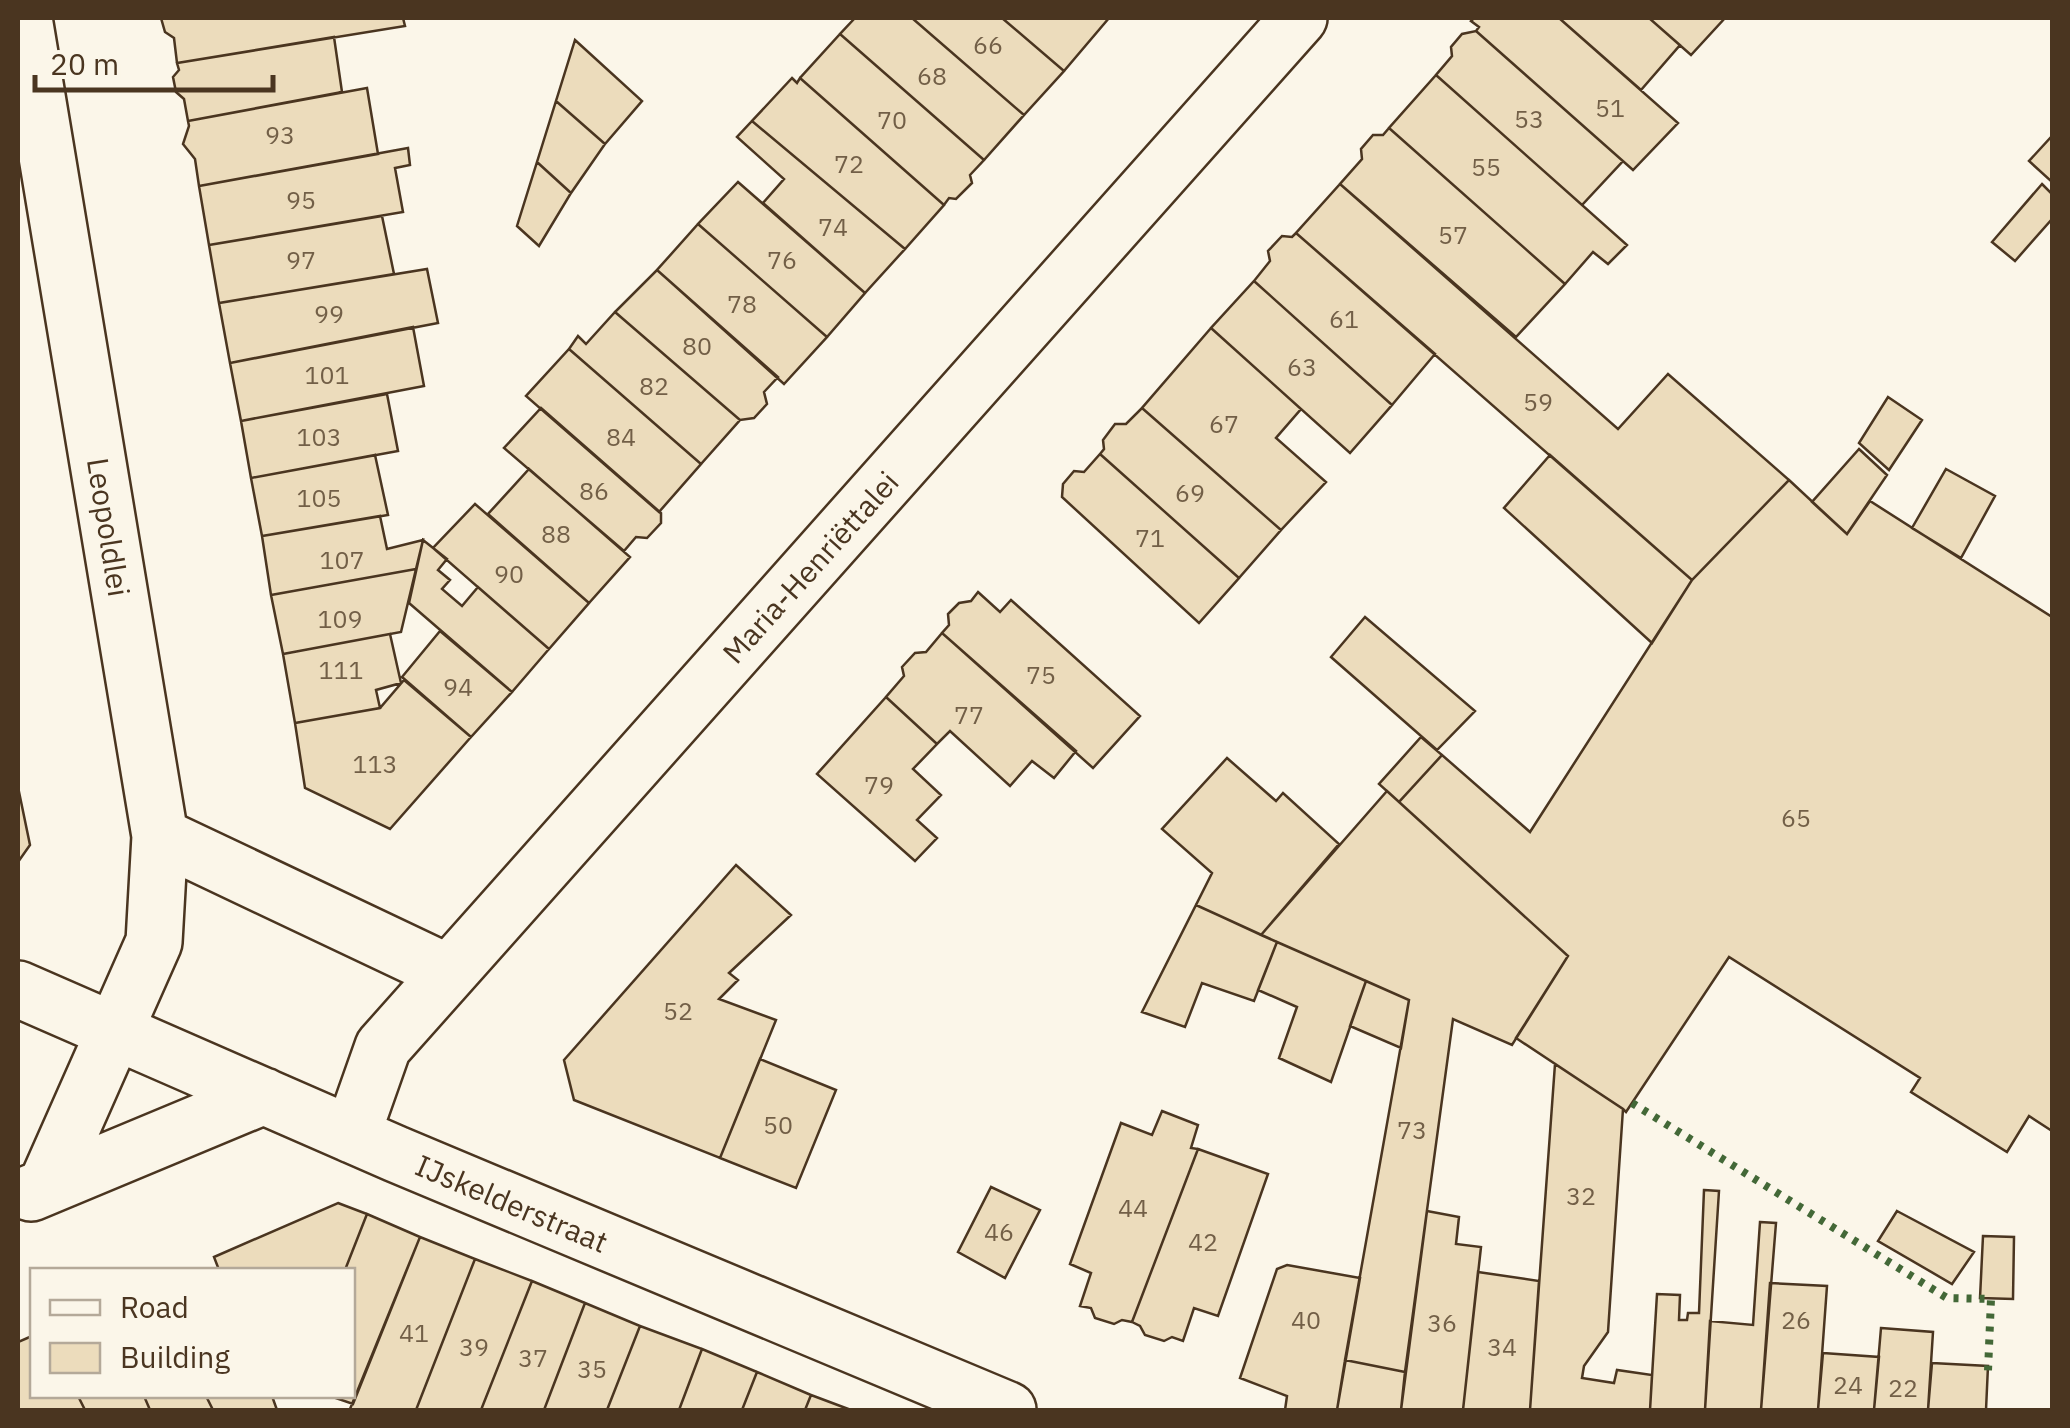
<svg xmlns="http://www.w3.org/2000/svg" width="2070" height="1428" viewBox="0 0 2070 1428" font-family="'IBM Plex Sans',sans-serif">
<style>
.building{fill:#ecdcbc;stroke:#4a3520;stroke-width:2.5}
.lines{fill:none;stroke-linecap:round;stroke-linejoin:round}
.minor-casing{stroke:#4a3520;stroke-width:60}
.minor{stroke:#fbf6e9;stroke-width:55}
.hedge{stroke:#436837;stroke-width:8;stroke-dasharray:5 8;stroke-linecap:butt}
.labels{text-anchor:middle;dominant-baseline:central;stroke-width:8;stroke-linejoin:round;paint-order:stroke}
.number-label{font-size:25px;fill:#725f47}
.street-label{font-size:30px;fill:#4a3520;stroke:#fbf6e9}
</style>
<rect width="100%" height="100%" fill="#fbf6e9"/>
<path class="building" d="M161 18H403L405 26 177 63 174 38 165 32Z
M855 18H912L1024 115 984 160 840 34Z
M912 18H1002L1064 71 1024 115Z
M1002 18H1109L1064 71Z
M1474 18H1559L1678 123 1633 170 1476 31 1479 27 1471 21Z
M1559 18H1649L1680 45 1641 90Z
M1649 18H1725L1691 55Z
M1476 31 1623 161 1582 205 1436 75 1452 56 1451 47 1462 34Z
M840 34 984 160 970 175 972 183 956 199 949 198 944 205 800 78Z
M334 37 342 92 188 121 184 99 176 92 173 77 179 70 177 63Z
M575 40 642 101 605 144 556 101Z
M1436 75 1627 245 1608 264 1593 252 1565 284 1389 128Z
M792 78 797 83 800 78 944 205 905 249 752 121Z
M367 88 378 154 199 186 195 159 183 144 189 126 188 121Z
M556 101 605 144 571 193 537 162Z
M752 121 905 249 865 293 763 203 784 179 737 137Z
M1389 128 1565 284 1516 337 1340 184 1362 159 1361 149 1373 135H1383Z
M2052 136V182L2029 161Z
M408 148 410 165 395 168 403 212 209 245 199 186Z
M537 162 571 193 539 246 517 226Z
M738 182 865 293 827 337 698 224Z
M1340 184 1618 429 1668 374 1789 480 1692 580 1296 233Z
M2042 184 2052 194V219L2015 261 1992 242Z
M382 216 394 274 219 303 209 245Z
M698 224 827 337 784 384 657 270Z
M1296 233 1435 354 1392 405 1254 281 1270 261 1268 251 1282 236 1292 237Z
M427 269 438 323 230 363 219 303Z
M657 270 778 377 764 392 767 404 754 418 740 420 615 312Z
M1254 281 1392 405 1350 453 1211 328Z
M615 312 740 420 701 464 569 349 578 336 586 344Z
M413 327 424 386 241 421 230 363Z
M1211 328 1301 409 1276 438 1326 482 1281 530 1142 408Z
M569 349 701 464 659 512 526 396Z
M387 394 398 451 251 478 241 421Z
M1888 397 1922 420 1889 470 1859 443Z
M541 408 661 513V523L647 538 636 537 624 551 504 448Z
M1142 408 1281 530 1239 578 1100 454 1104 449 1103 440 1115 424H1126Z
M1859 449 1887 475 1847 534 1812 502Z
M1100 454 1239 578 1199 623 1062 497 1063 484 1074 471 1084 472Z
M375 455 388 515 262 536 251 478Z
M1550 455 1692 580 1652 643 1504 508Z
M529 469 630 557 589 603 488 514Z
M1946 469 1995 496 1961 558 1912 528Z
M1789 480 1847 534 1870 501 2052 617V1131L2029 1116 2007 1152 1911 1092 1920 1078 1729 957 1626 1112 1623 1109 1516 1038 1568 956 1399 802 1442 755 1530 832 1692 580Z
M475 504 589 603 549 649 433 548Z
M380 516 387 549 423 540 416 569 271 595 262 536Z
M423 540 447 559 438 570 450 580 442 589 462 606 478 587 549 649 512 692 409 603Z
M416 569 401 632 283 654 271 595Z
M978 592 1000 612 1011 600 1140 716 1093 768 942 633 949 625 948 614 959 603 971 601Z
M1365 617 1475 711 1437 750 1331 657Z
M440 631 512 692 471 737 402 677Z
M942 633 1076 751 1054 778 1032 761 1010 786 950 731 937 744 886 697 904 676 902 667 915 653 926 652Z
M390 634 401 683 376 690 380 708 295 723 283 654Z
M404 680 471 737 390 829 305 788 295 723 380 708Z
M886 697 937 744 913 769 941 795 917 820 937 838 915 861 817 774Z
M1421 737 1442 755 1399 802 1379 784Z
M1227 758 1276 801 1283 793 1339 844 1261 935 1196 905 1212 873 1162 829Z
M18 787 30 845 18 862Z
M1387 791 1568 956 1512 1045 1453 1019 1405 1372 1345 1360 1409 1000 1261 935Z
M736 865 791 915 729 973 738 980 719 999 776 1020 720 1158 574 1100 564 1060Z
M1196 905 1277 942 1254 1001 1202 983 1185 1027 1142 1012Z
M1277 942 1366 981 1331 1082 1279 1058 1297 1007 1258 990Z
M1366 981 1409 1000 1401 1048 1350 1026Z
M760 1059 836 1090 796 1188 720 1158Z
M1555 1064 1623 1109 1608 1332 1584 1366 1582 1378 1614 1383 1617 1370 1652 1375 1650 1410H1530Z
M1162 1111 1198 1125 1191 1148 1198 1149 1132 1322 1122 1320 1114 1324 1095 1318 1091 1308 1080 1306 1091 1273 1070 1264 1121 1123 1152 1135Z
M1198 1149 1268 1174 1218 1316 1194 1308 1183 1341 1172 1337 1164 1341 1145 1335 1140 1326 1132 1322Z
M991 1187 1040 1210 1005 1278 958 1252Z
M1704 1190 1719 1191 1705 1410H1650L1657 1294 1680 1295 1679 1320H1687L1688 1313H1699Z
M338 1203 367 1214 345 1270H219L214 1257Z
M1427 1211 1459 1217 1456 1244 1481 1247 1463 1410H1401Z
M1897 1211 1974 1252 1952 1284 1878 1241Z
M367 1214 420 1237 353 1404 330 1396H352V1270H345Z
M1760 1222 1776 1223 1761 1410H1705L1710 1321 1753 1325Z
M1983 1236 2014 1237 2013 1299 1980 1298Z
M420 1237 475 1259 416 1410 350 1409Z
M475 1259 532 1281 481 1410H416Z
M1287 1265 1360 1278 1337 1410H1285L1287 1396 1240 1378 1277 1269Z
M1478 1272 1539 1281 1530 1410H1463Z
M532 1281 585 1303 544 1410H481Z
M1770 1283 1827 1286 1818 1410H1761Z
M585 1303 640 1326 607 1410H544Z
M640 1326 702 1349 679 1410H607Z
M1881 1328 1933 1332 1928 1410H1874Z
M32 1336V1396H78L85 1410H18V1342Z
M702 1349 757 1372 742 1410H679Z
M1823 1353 1879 1357 1874 1410H1818Z
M1345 1360 1405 1372 1401 1410H1337Z
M1932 1363 1988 1366 1986 1410H1928Z
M757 1372 811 1395 805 1410H742Z
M811 1395 851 1410H805Z
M78 1396H144L150 1410H85Z
M144 1396H206L213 1410H150Z
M206 1396H272L277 1410H213Z"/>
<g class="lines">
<defs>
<path id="minor" d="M24 18 160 836 154 942 46 1186
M160 836 449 973
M18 989 396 1154 1008 1410
M352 1135 383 1047 1299 18
M31 1193 264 1096"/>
</defs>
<use href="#minor" class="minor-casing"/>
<use href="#minor" class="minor"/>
<path class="hedge" d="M1632 1103 1947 1298 1991 1299 1988 1371"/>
</g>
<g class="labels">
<g class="number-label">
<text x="988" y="44">66</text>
<text x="932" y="75">68</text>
<text x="1610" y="107">51</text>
<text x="1529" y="118">53</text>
<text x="892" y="119">70</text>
<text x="280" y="134">93</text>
<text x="849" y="163">72</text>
<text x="1486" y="166">55</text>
<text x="301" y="199">95</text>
<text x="833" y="226">74</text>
<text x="1453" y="234">57</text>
<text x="301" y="259">97</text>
<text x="782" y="259">76</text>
<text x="742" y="303">78</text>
<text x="329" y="313">99</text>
<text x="1344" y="318">61</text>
<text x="697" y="345">80</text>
<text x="1302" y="366">63</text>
<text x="327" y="374">101</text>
<text x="654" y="385">82</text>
<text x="1538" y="401">59</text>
<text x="1224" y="423">67</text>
<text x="319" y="436">103</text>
<text x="621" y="436">84</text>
<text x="594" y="490">86</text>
<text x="1190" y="492">69</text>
<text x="319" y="497">105</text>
<text x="556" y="533">88</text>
<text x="1150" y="537">71</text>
<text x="342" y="559">107</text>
<text x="509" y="573">90</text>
<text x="340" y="618">109</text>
<text x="341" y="669">111</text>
<text x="1041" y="674">75</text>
<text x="458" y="686">94</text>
<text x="969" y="714">77</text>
<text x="375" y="763">113</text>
<text x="879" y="784">79</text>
<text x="1796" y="817">65</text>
<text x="678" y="1010">52</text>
<text x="778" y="1124">50</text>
<text x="1412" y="1129">73</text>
<text x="1581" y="1195">32</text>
<text x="1133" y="1207">44</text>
<text x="999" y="1231">46</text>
<text x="1203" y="1241">42</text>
<text x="1306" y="1319">40</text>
<text x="1796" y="1319">26</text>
<text x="1442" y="1322">36</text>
<text x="414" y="1332">41</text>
<text x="474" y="1346">39</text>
<text x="1502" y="1346">34</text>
<text x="533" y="1357">37</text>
<text x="592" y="1368">35</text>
<text x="1848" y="1384">24</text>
<text x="1903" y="1387">22</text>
</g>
<g class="street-label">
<text transform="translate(109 527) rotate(81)">Leopoldlei</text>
<text transform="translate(810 567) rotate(-48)">Maria-Henriëttalei</text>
<text transform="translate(512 1203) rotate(23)">IJskelderstraat</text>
</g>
</g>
<rect width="2070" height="1428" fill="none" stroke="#4a3520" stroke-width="40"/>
<rect x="30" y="1268" width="325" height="130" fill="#fbf6e9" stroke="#b4a999" stroke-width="2.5"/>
<rect x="50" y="1300" width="50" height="15" fill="#fbf6e9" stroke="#b4a999" stroke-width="2.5"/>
<text x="120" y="1318" font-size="30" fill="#4a3520">Road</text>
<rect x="50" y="1343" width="50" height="30" fill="#ecdcbc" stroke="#b4a999" stroke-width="2.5"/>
<text x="120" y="1368" font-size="30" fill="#4a3520">Building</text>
<path d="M35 75v15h238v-15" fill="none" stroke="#4a3520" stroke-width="5"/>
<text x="50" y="75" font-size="30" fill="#4a3520" stroke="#fbf6e9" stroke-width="8" paint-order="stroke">20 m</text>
</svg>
